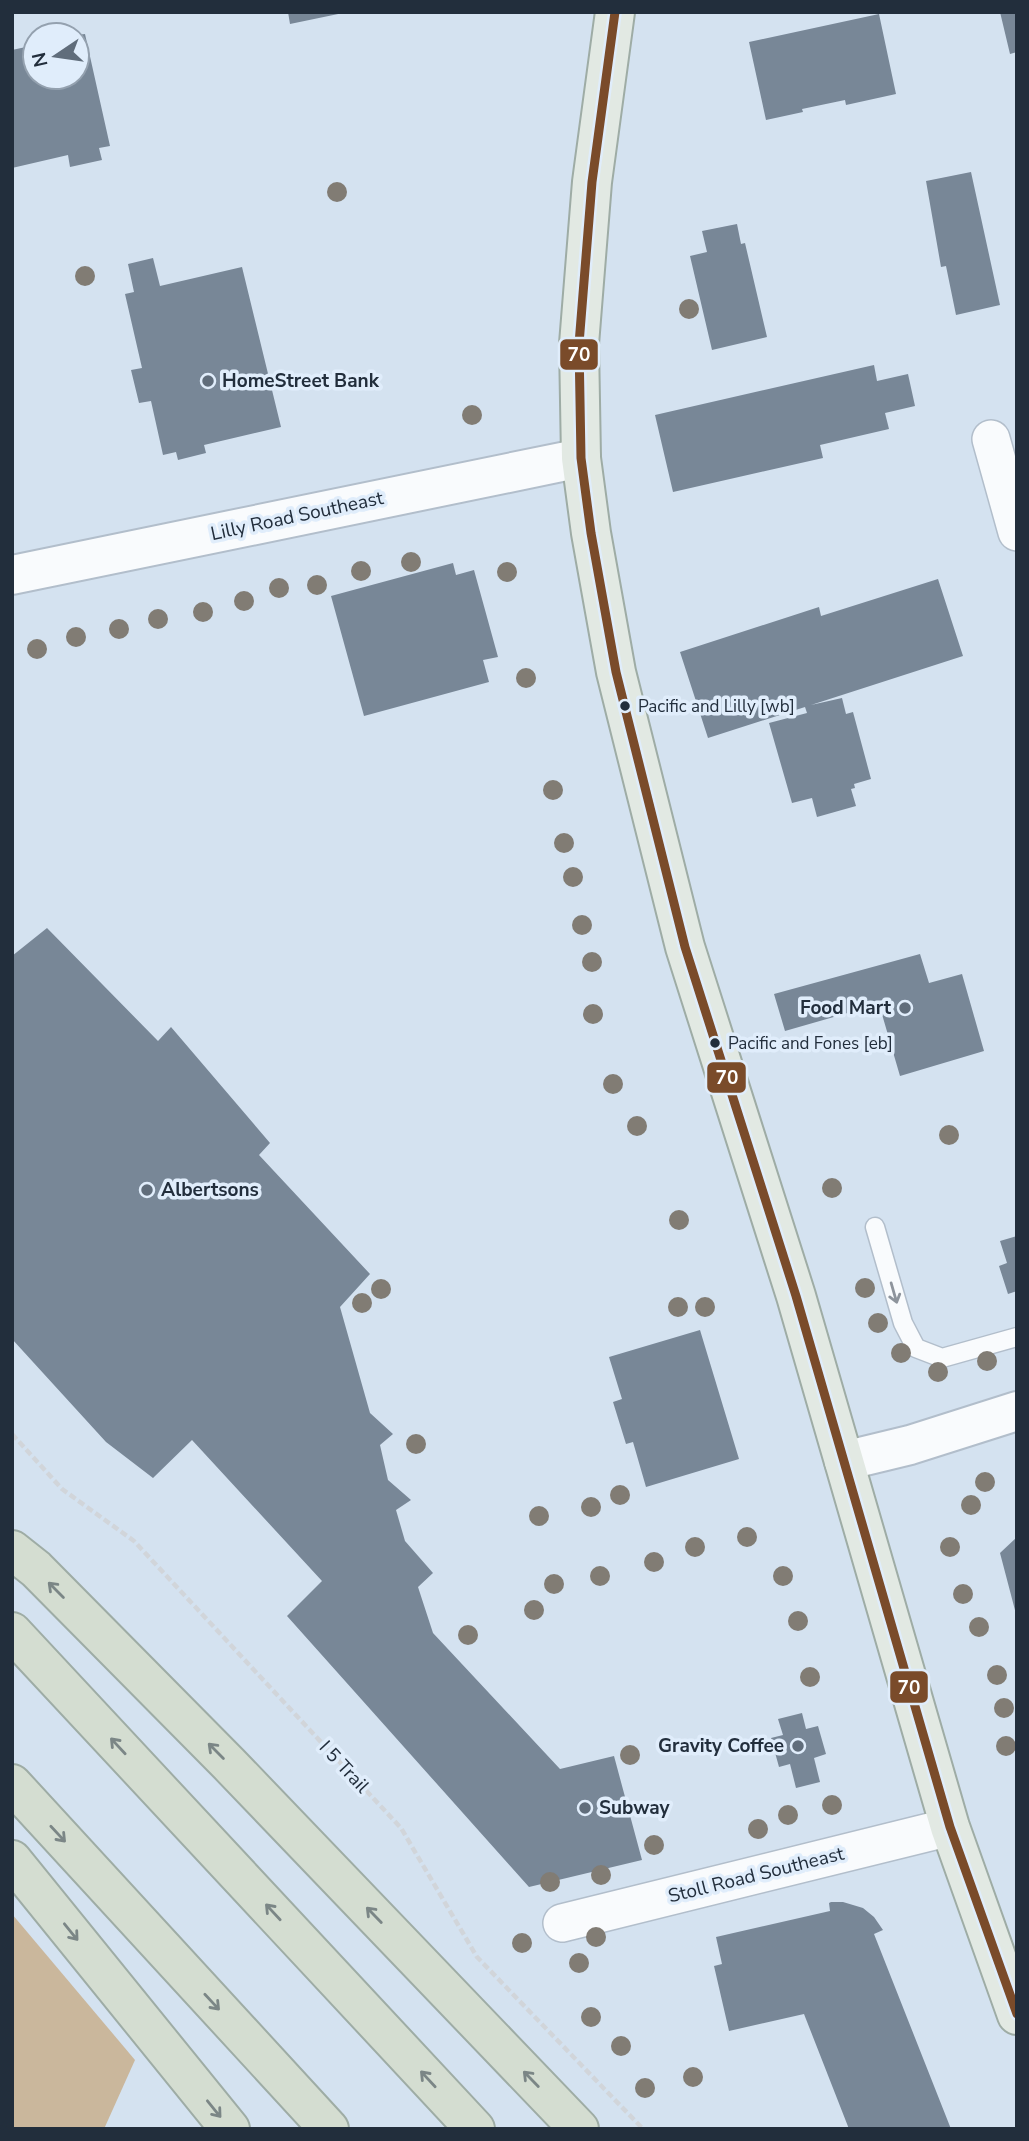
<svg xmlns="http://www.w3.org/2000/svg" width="1029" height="2141" viewBox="0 0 1029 2141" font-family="'Nunito Sans',sans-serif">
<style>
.forest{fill:#cab79c}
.building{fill:#788797}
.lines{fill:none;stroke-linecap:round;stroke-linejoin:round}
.service-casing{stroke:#b2becb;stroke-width:21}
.minor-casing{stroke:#b2becb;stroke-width:40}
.tertiary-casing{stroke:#b2becb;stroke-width:42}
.primary-casing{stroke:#9eaca5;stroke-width:42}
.motorway-casing{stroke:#9eaca5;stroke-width:42}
.path{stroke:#d1d5da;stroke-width:4.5;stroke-dasharray:7 3.5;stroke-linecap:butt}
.service{stroke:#f9fbfd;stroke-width:18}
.minor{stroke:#f9fbfd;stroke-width:37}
.tertiary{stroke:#f9fbfd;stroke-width:38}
.primary{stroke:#e2e9e3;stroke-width:38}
.motorway{stroke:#d4ddd1;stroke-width:38}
.bus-1-casing{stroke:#e0edfb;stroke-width:14}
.bus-1{stroke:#7a4b2a;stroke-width:9}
.tree{fill:#817c74}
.oneway{stroke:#8e949c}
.oneway2{stroke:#7b8686}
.poi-dot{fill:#606d7b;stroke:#e0edfb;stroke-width:2.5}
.bus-dot{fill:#222e3c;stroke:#e0edfb;stroke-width:2.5}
.labels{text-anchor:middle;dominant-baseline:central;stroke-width:7;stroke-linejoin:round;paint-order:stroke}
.bus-label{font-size:17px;fill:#222e3c;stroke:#e0edfb;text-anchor:start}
.poi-label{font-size:19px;font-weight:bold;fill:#222e3c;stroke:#e0edfb;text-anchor:start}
.street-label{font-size:19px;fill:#222e3c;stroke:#e0edfb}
.line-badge{stroke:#e0edfb;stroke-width:2.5}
.badge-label{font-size:19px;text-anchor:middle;font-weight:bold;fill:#fff}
</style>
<rect width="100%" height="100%" fill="#d4e2f0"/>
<path class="forest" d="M12 1914 135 2060 104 2129H12Z"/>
<path class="building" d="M288 12H342L343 13 290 24Z
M1000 12H1017V52L1010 54Z
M879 14 896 94 846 105 845 100 802 109 803 112 766 120 749 42Z
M85 34 110 146 99 148 102 160 70 167 68 155 12 168V50L35 45V77H77V35Z
M971 172 1000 305 956 315 946 266 941 267 926 181Z
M737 224 741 244 745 243 767 337 712 350 690 256 707 252 702 231Z
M153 258 160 286 242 267 281 427 204 445 206 453 178 460 176 452 163 455 151 401 139 403 131 370 142 368 125 294 134 292 128 264Z
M874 365 877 381 908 374 915 406 885 413 889 429 820 445 823 458 673 492 655 415Z
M453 563 456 575 474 570 498 657 483 660 489 682 364 716 331 596Z
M938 579 963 656 811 705 842 698 846 714 853 712 871 779 854 784 855 788 851 789 856 806 817 817 812 798 792 803 769 723 807 713 805 707 708 738 680 652 819 607 821 616Z
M47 928 158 1041 171 1027 270 1143 259 1155 370 1274 340 1307 370 1413 393 1434 380 1445 388 1480 411 1500 396 1510 405 1541 433 1573 418 1587 433 1633 560 1769 614 1756 642 1860 529 1887 287 1616 322 1581 192 1440 153 1478 106 1442 12 1339V956Z
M920 954 929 983 962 974 984 1051 900 1076 879 1004 785 1031 774 994Z
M1017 1236V1291L1008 1294 999 1266 1007 1263 1000 1241Z
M700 1330 739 1459 646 1487 633 1442 626 1444 613 1402 622 1399 609 1357Z
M1017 1537V1614H1016L1000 1553Z
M802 1713 806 1729 818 1726 826 1754 814 1758 820 1782 796 1788 790 1764 779 1767 771 1738 783 1735 778 1719Z
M831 1902H843L863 1908 874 1917 883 1930 874 1934 951 2129H849L804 2014 729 2031 714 1966 722 1964 716 1937 830 1911 829 1903Z"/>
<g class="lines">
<defs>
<path id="service" d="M875 1227 903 1323 916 1348 942 1358 1017 1337"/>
<path id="minor" d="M991 439 1017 532
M562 1923 950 1827"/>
<path id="tertiary" d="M12 575 581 458
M844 1461 910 1445 1017 1411"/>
<path id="primary" d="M615 12 592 182 579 344 581 458 591 533 616 672 685 947 796 1296 950 1827 1017 2015"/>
<path id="motorway" d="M12 1550 36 1569 229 1764 579 2129
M12 1632 475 2129
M12 1784 329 2129
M12 1860 230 2129"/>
</defs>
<use href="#service" class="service-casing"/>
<use href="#minor" class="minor-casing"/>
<use href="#tertiary" class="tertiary-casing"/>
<use href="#primary" class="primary-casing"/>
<use href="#motorway" class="motorway-casing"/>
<path class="path" d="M12 1434 62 1489 134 1541 401 1828 477 1957 643 2129"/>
<use href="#service" class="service"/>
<use href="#minor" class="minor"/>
<use href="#tertiary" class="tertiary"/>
<use href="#primary" class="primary"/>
<use href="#motorway" class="motorway"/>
<defs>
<path id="bus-1" d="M615 12 592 182 579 344 581 458 591 533 616 672 685 947 796 1296 950 1827 1017 2014"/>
</defs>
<use href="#bus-1" class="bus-1-casing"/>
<use href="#bus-1" class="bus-1"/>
</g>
<g class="tree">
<circle cx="337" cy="192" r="10"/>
<circle cx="85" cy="276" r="10"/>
<circle cx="689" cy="309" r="10"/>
<circle cx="472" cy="415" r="10"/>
<circle cx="411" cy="562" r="10"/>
<circle cx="361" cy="571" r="10"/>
<circle cx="507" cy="572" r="10"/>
<circle cx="317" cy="585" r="10"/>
<circle cx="279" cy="588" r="10"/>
<circle cx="244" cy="601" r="10"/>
<circle cx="203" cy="612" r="10"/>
<circle cx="158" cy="619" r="10"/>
<circle cx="119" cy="629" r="10"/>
<circle cx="76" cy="637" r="10"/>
<circle cx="37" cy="649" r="10"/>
<circle cx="526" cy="678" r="10"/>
<circle cx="553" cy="790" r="10"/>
<circle cx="564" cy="843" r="10"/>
<circle cx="573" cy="877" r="10"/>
<circle cx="582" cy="925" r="10"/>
<circle cx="592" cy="962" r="10"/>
<circle cx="593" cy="1014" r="10"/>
<circle cx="613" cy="1084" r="10"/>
<circle cx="637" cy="1126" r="10"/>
<circle cx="949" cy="1135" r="10"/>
<circle cx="832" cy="1188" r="10"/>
<circle cx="679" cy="1220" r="10"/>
<circle cx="865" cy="1288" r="10"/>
<circle cx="381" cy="1289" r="10"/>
<circle cx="362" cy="1303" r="10"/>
<circle cx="678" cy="1307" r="10"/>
<circle cx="705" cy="1307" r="10"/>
<circle cx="878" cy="1323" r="10"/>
<circle cx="901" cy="1353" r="10"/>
<circle cx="987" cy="1361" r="10"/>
<circle cx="938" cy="1372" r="10"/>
<circle cx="416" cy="1444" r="10"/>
<circle cx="985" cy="1482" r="10"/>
<circle cx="620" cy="1495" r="10"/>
<circle cx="971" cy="1505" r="10"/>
<circle cx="591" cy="1507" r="10"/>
<circle cx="539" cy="1516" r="10"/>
<circle cx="747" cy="1537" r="10"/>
<circle cx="695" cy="1547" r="10"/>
<circle cx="950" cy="1547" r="10"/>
<circle cx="654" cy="1562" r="10"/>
<circle cx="600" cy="1576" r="10"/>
<circle cx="783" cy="1576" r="10"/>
<circle cx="554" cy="1584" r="10"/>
<circle cx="963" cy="1594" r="10"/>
<circle cx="534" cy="1610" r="10"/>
<circle cx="798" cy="1621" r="10"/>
<circle cx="979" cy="1627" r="10"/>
<circle cx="468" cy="1635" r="10"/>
<circle cx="997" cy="1675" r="10"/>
<circle cx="810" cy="1677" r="10"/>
<circle cx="1004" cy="1708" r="10"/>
<circle cx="1006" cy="1746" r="10"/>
<circle cx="630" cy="1755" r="10"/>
<circle cx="832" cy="1805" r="10"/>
<circle cx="788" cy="1815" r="10"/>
<circle cx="758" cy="1829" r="10"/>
<circle cx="654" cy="1845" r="10"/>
<circle cx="601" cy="1875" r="10"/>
<circle cx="550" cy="1882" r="10"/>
<circle cx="596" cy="1937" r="10"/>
<circle cx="522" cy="1943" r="10"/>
<circle cx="579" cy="1963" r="10"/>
<circle cx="591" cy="2017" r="10"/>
<circle cx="621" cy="2046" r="10"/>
<circle cx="693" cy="2077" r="10"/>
<circle cx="645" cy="2088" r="10"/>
</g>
<defs><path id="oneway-shaft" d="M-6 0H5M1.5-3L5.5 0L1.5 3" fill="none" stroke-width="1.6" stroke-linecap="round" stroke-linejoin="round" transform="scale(1.75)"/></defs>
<use class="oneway" href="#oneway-shaft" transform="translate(894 1293) rotate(74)"/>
<g class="oneway2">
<use href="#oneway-shaft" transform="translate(56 1590) rotate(-135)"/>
<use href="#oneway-shaft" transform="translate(118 1746) rotate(-133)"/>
<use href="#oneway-shaft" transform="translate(216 1751) rotate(-135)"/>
<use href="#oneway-shaft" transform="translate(58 1834) rotate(47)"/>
<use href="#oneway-shaft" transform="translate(273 1912) rotate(-133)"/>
<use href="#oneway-shaft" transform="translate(374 1915) rotate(-134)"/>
<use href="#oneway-shaft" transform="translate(71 1932) rotate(51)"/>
<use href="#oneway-shaft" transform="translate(212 2002) rotate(47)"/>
<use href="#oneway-shaft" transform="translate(428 2079) rotate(-133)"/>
<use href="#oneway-shaft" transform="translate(531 2079) rotate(-134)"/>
<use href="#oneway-shaft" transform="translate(214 2109) rotate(51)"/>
</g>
<g class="poi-dot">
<circle cx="208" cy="381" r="7"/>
<circle cx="905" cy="1008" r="7"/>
<circle cx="147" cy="1190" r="7"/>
<circle cx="798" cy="1746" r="7"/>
<circle cx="585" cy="1808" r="7"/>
</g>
<g class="bus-dot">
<circle cx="625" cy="706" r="6"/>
<circle cx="715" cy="1043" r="6"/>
</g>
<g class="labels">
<g class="bus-label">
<text x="638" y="706">Pacific and Lilly [wb]</text>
<text x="728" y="1043">Pacific and Fones [eb]</text>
</g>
<g class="poi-label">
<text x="222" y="381">HomeStreet Bank</text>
<text x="891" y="1008" text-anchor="end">Food Mart</text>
<text x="161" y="1190">Albertsons</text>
<text x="784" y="1746" text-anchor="end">Gravity Coffee</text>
<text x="599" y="1808">Subway</text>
</g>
<g class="street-label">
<text transform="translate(297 516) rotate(-12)">Lilly Road Southeast</text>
<text transform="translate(344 1767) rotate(47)">I 5 Trail</text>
<text transform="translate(756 1875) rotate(-14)">Stoll Road Southeast</text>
</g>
</g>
<g class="line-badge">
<rect x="559" y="338" width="40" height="33" rx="7" fill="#7a4b2a"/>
<rect x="706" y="1061" width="41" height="33" rx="7" fill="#7a4b2a"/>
<rect x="889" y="1670" width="40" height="34" rx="7" fill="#7a4b2a"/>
</g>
<g class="badge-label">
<text x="579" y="361">70</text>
<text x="727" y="1084">70</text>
<text x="909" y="1694">70</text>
</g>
<rect width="1029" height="2141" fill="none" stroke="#222e3c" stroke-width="28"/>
<g transform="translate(56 56) rotate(257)"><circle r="33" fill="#e0edfb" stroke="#94a1af" stroke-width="2"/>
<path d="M0-5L12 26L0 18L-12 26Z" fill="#606d7b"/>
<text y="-10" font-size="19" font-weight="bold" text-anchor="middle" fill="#222e3c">N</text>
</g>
</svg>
